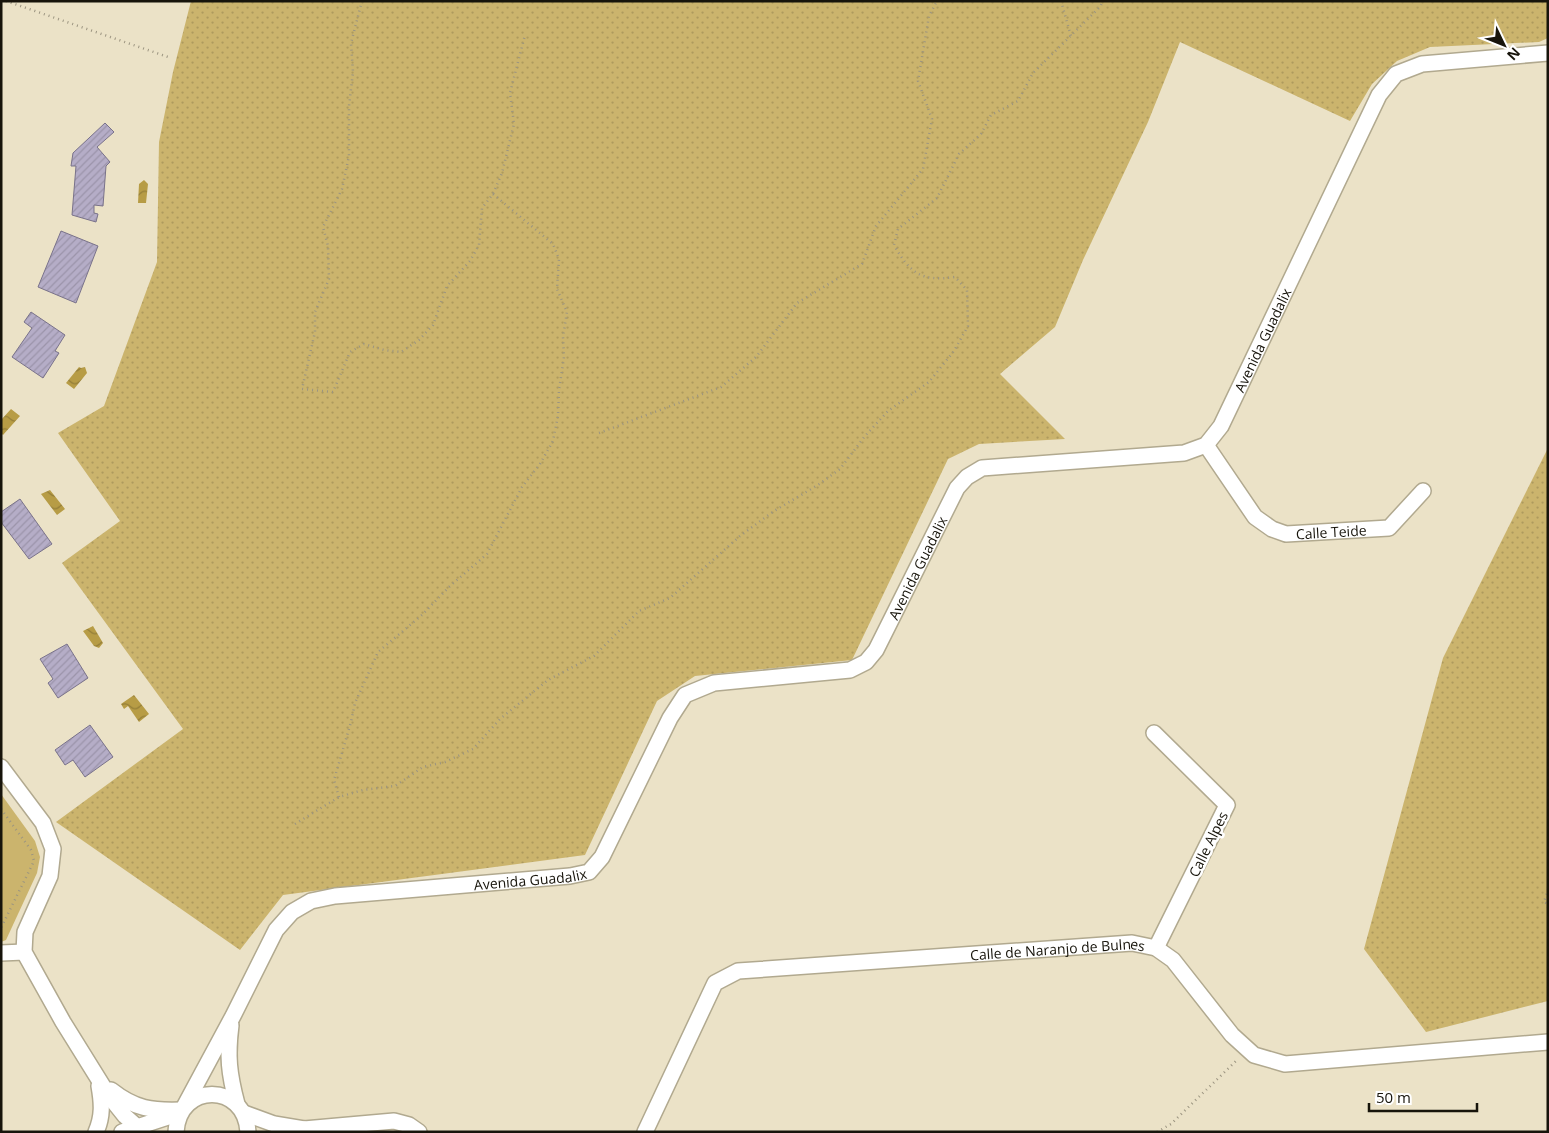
<svg xmlns="http://www.w3.org/2000/svg" width="1549" height="1133" viewBox="0 0 1549 1133" font-family="'Open Sans',sans-serif">
<style>
.grass{fill:url(#grass-dots)}
.garden{fill:#cbb46d}
.water{fill:url(#water-waves)}
.building{fill:url(#building-hatch);stroke:#79728a}
.lines{fill:none;stroke-linecap:round;stroke-linejoin:round}
.minor-casing{stroke:#b1a98f;stroke-width:18}
.path{stroke:#9b9480;stroke-width:2.5;stroke-dasharray:1 4;stroke-linecap:butt}
.minor{stroke:#fff;stroke-width:15}
.labels{text-anchor:middle;dominant-baseline:central;stroke-width:5;stroke-linejoin:round;paint-order:stroke}
.street-label{font-size:14px;fill:#17140b;stroke:#fff}
</style>
<defs>
<pattern id="grass-dots" width="8" height="8" patternUnits="userSpaceOnUse" patternTransform="scale(1.25)"><rect width="8" height="8" fill="#cbb46d"/><path d="M2 2h.1M6 6h.1" fill="none" stroke="#ae9a5d" stroke-width="1.8" stroke-linecap="round"/></pattern>
<pattern id="water-waves" width="16" height="10" patternUnits="userSpaceOnUse" patternTransform="scale(1.25)"><rect width="16" height="10" fill="#b79c45"/><path d="M0 5q4-4 8 0t8 0" fill="none" stroke="#947e38"/></pattern>
<pattern id="building-hatch" width="6" height="6" patternUnits="userSpaceOnUse" patternTransform="scale(1.25)"><rect width="6" height="6" fill="#b5adc7"/><path d="M-1 1l2-2M0 6l6-6M5 7l2-2" fill="none" stroke="#9b94aa"/></pattern>
</defs>
<rect width="100%" height="100%" fill="#ebe2c7"/>
<path class="grass" d="M191 1H1548V38L1539 42 1430 47 1397 61 1372 84 1350 121 1180 42 1148 122 1083 260 1055 327 1000 374 1065 439 979 444 948 459 852 660 695 676 657 701 585 855 283 895 240 950 56 822 183 729 62 563 120 521 58 433 104 406 157 262 159 142 173 72Z
M1548 448V1001L1426 1032 1364 949 1443 658Z"/>
<path class="garden" d="M1 794 35 841 40 857 37 873 6 940 1 942Z"/>
<path class="water" d="M144 180 148 184 146 203H138L139 184Z
M79 367 81 368 85 367 87 373 74 389 66 383Z
M11 409 20 416 3 435 1 433V420Z
M50 490 65 509 57 515 41 494Z
M93 626 103 643 99 648 94 646 83 631Z
M134 695 149 714 139 722 128 706 124 709 121 704Z"/>
<path class="building" d="M105 123 114 132 97 147 110 162 106 166 103 206 94 205V213L98 214 96 222 72 215 76 166H71L73 153Z
M61 231 98 246 76 303 38 287Z
M31 312 65 335 55 351 59 353 43 378 12 357 32 328 24 322Z
M20 499 52 544 29 559 1 522V512Z
M67 644 88 678 58 698 48 683 53 679 40 659Z
M90 725 113 757 85 777 73 760 65 765 55 750Z"/>
<g class="lines">
<defs>
<g id="minor">
<path id="s1" d="M1206 445 1255 517 1272 529 1286 534 1389 528 1423 491"/>
<path d="M1154 733 1227 805 1156 948"/>
<path d="M1 767 43 823 53 849 50 876 25 932 24 952 63 1022 109 1096 125 1116 143 1132"/>
<path d="M1 953 24 952"/>
<path d="M231 1025C227 1056 229 1074 237 1104"/>
<path d="M111 1090C135 1109 152 1111 181 1110"/>
<path id="s2" d="M184 1107 233 1016 276 930 292 912 311 901 335 896 570 876 589 872 602 857 670 718 685 695 714 683 850 670 866 662 876 650 957 488 967 477 982 468 1184 453 1206 445 1221 426 1379 95 1396 74 1422 64 1548 53"/>
<path d="M244 1113 274 1124 304 1129"/>
<path d="M96 1132C103 1116 102 1103 99 1086"/>
<path d="M122 1132 174 1115"/>
<path d="M176 1132C179 1082 245 1082 248 1132"/>
<path d="M294 1132 304 1129 394 1121 409 1125 419 1132"/>
<path id="s3" d="M645 1132 715 983 738 971 1132 943 1156 948 1173 960 1232 1035 1254 1055 1285 1064 1548 1042"/>
</g>
</defs>
<use href="#minor" class="minor-casing"/>
<path class="path" d="M6 1 171 58
M362 1 351 43 353 72 349 106V156L342 189 323 227 328 246 329 279 315 312V332L302 389 333 392 350 352 364 344 384 350 401 352 419 340 433 325 447 286 470 261 479 245 482 208 493 194 502 173 514 124 510 93 525 35
M1061 1 1071 36
M599 433 721 387 756 357 797 303 862 264 876 226 923 169 932 119 918 81 929 16 937 1
M339 797 334 780 351 722 355 703 378 652 422 615 449 587 487 554 522 487 540 464 553 441 558 416 559 390 564 357 563 337 567 312 557 289 559 259 553 244 493 194
M1 809 31 850 34 861 1 928
M295 824 339 797 363 790 395 786 423 767 445 762 473 749 500 719 548 680 594 656 639 611 670 598 740 536 774 511 818 485 840 469 865 436 888 411 929 382 954 351 968 326 967 290 955 277C921 282 910 273 894 245L898 229 937 198 959 154 981 134 991 115 1018 101 1033 73 1100 7 1103 1
M1548 889 1544 902 1548 904
M1157 1132 1171 1124 1237 1060"/>
<use href="#minor" class="minor"/>
</g>
<g class="labels">
<g class="street-label">
<text stroke="none"><textPath href="#s2" startOffset="1488">Avenida Guadalix</textPath></text>
<text stroke="none"><textPath href="#s1" startOffset="168">Calle Teide</textPath></text>
<text stroke="none"><textPath href="#s2" startOffset="1021">Avenida Guadalix</textPath></text>
<text transform="translate(1208 844) rotate(-64)">Calle Alpes</text>
<text stroke="none"><textPath href="#s2" startOffset="466">Avenida Guadalix</textPath></text>
<text stroke="none"><textPath href="#s3" startOffset="511">Calle de Naranjo de Bulnes</textPath></text>
</g>
</g>
<rect width="1549" height="1133" fill="none" stroke="#17140b" stroke-width="5"/>
<g transform="translate(1504 45) rotate(133)" stroke="#ffffff" stroke-width="4" paint-order="stroke">
<path d="M0-4L9 19L0 12L-9 19Z" fill="#17140b"/>
<text y="-8" font-size="14" font-weight="bold" text-anchor="middle" fill="#17140b">N</text>
</g>
<path d="M1369 1103v8h108v-8" fill="none" stroke="#17140b" stroke-width="2.5"/>
<text x="1376" y="1103" font-size="15" fill="#17140b" stroke="#ffffff" stroke-width="4" paint-order="stroke">50 m</text>
</svg>
